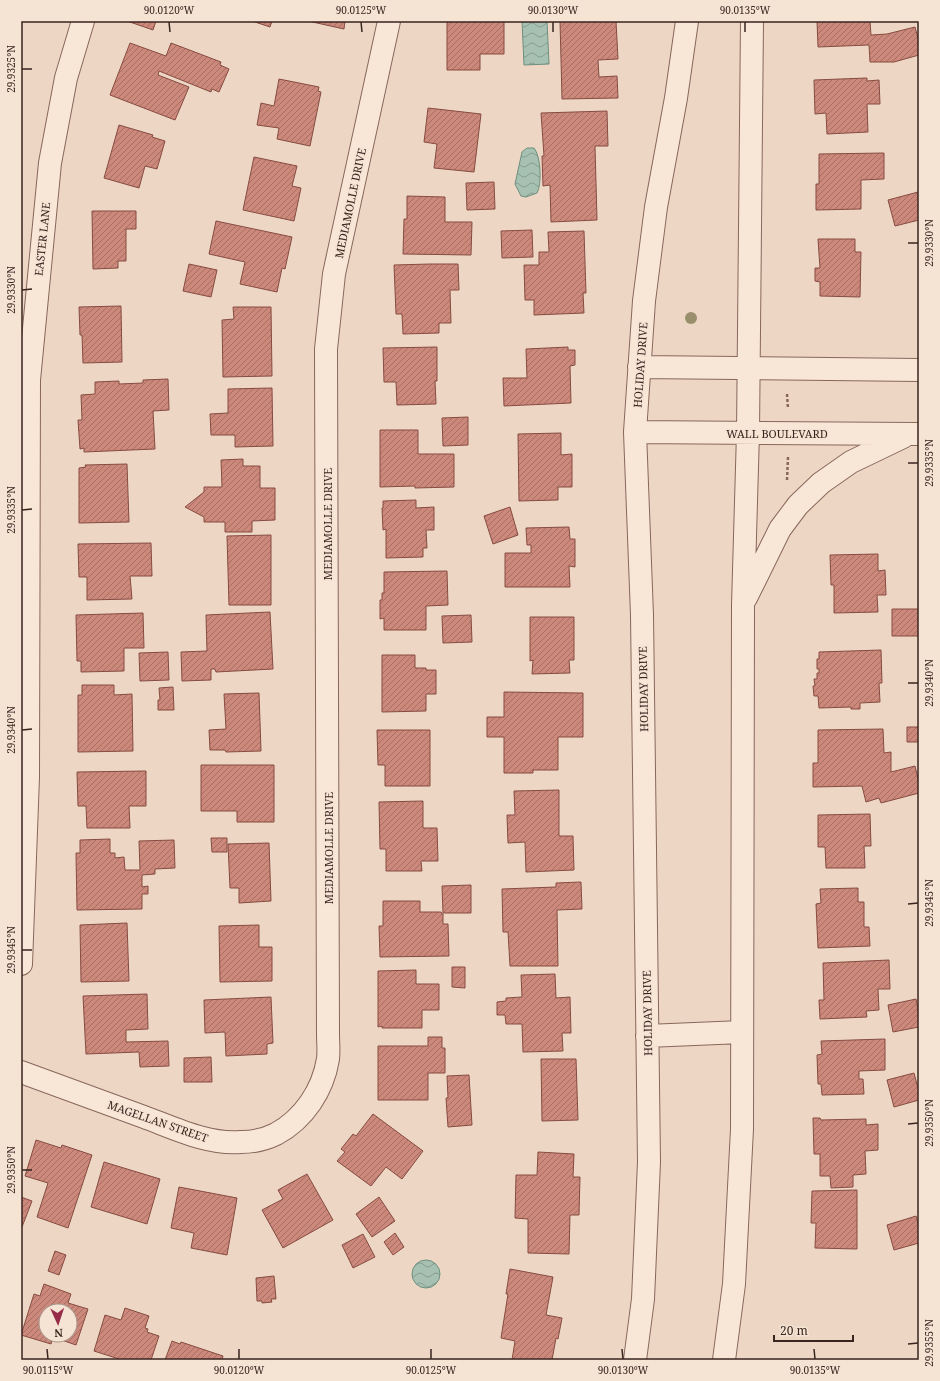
<svg xmlns="http://www.w3.org/2000/svg" width="940" height="1381" viewBox="0 0 940 1381" font-family="'Noto Serif',serif">
<style>
.water{fill:url(#water-waves);stroke:#6d8f7e}
.building{fill:url(#building-hatch);stroke:#874b41;fill-rule:evenodd}
.lines{fill:none;stroke-linecap:round;stroke-linejoin:round}
.minor-casing{stroke:#88675b;stroke-width:24}
.path{stroke:#88675b;stroke-width:2.5;stroke-dasharray:3 2;stroke-linecap:butt}
.minor{stroke:#f8e6d7;stroke-width:22}
.tree{fill:#998f6d}
.ticks{fill:none;stroke:#38251f;stroke-width:1.5}
.labels{text-anchor:middle;dominant-baseline:central;stroke-width:3.5;stroke-linejoin:round;paint-order:stroke}
.street-label{font-size:11px;fill:#38251f;stroke:#f5e3d4}
.neatline{fill:none;stroke:#38251f;stroke-width:1.5}
.ticks-label{font-size:10px;text-anchor:middle;fill:#38251f}
</style>
<defs>
<pattern id="water-waves" width="16" height="10" patternUnits="userSpaceOnUse"><rect width="16" height="10" fill="#a6c1b2"/><path d="M0 5q4-4 8 0t8 0" fill="none" stroke="#889d90"/></pattern>
<pattern id="building-hatch" width="6" height="6" patternUnits="userSpaceOnUse"><rect width="6" height="6" fill="#cb887b"/><path d="M-1 1l2-2M0 6l6-6M5 7l2-2" fill="none" stroke="#a66f64"/></pattern>
</defs>
<rect width="100%" height="100%" fill="#edd7c4"/>
<path class="water" d="M522 21H547L549 64 524 65Z
M527 148H534C541 156 542 184 537 193L526 197 521 196 515 184 522 152Z
M412 1274a14 14 0 1 1 28 0a14 14 0 1 1-28 0Z"/>
<path class="building" d="M127 21H156L153 30Z
M252 21H272L270 27Z
M308 21H345L344 29Z
M447 21H504V54H480V70H447Z
M560 21H616L618 59 598 60 599 77 617 76 618 98 562 99Z
M817 21H870L871 35 887 34 915 27 919 42V55L894 62H870L869 45 818 47Z
M130 43 166 56 171 43 221 62 220 65 229 69 219 92 212 89 211 92 159 71 158 75 189 87 175 120 110 95Z
M867 78V81L879 80 880 104H867L868 132 827 134 826 113 815 114 814 80Z
M279 79 319 87 318 91 321 92 310 146 277 139 279 128 257 125 261 103 274 106Z
M428 108 481 114 474 172 434 168 437 144 424 142Z
M607 111 608 146H595L597 220 551 222 550 185 543 186 542 156H544L541 113Z
M119 125 153 135 152 137 165 141 157 169 145 166 139 188 104 178Z
M884 153V179L861 180V209L816 210V184H819V154Z
M254 157 297 166 292 186 301 188 294 221 243 210Z
M494 182 495 209 467 210 466 183Z
M918 192 919 220 895 226 888 200Z
M407 196 445 197V222H472L471 255 403 254 404 219H407Z
M92 211H136V229H126V261H118V268L93 269Z
M216 221 292 237 285 269 282 268 277 292 240 284 245 262 209 254Z
M532 230 533 257 502 258 501 231Z
M584 231 586 293H583L584 313 534 315V300H525L524 265H539V252H549L548 232Z
M818 239H855V252H861L860 297 820 296V282L815 281V268H820Z
M189 264 217 270 211 297 183 291Z
M430 264H458L459 290H450L451 323H439V333L403 334 402 314H396L394 265Z
M121 306 122 362 83 363 82 335H80L79 307Z
M233 307H271L272 376 223 377 222 320 234 319Z
M437 347V381H435L436 404 397 405 396 382H384L383 348Z
M568 347V350H575V365L570 366 571 403 504 406 503 378H527L526 349Z
M168 379 169 410 153 411 155 449 84 452V448L80 449 78 420H82L81 395 95 394V382L119 381V384L143 383V380Z
M272 388 273 446 235 447V435H211L210 414 228 413V389Z
M468 417V445L443 446 442 418Z
M380 430H418V454H454V487L415 488V486L380 487Z
M561 433V455L572 454V487H558V500L519 501 518 434Z
M243 459V466H260V488H275V520L252 521V532H225V522H204V517L185 507 204 492V487H222L221 460Z
M127 464 129 522 79 523V468L86 467 85 465Z
M416 500V508L434 507V530H426L427 548H423V557L386 558V529L383 530 382 508H383V501Z
M510 507 518 535 493 544 484 516Z
M569 527 570 539H575V567L569 566 570 587H505V553H531V545H527L526 528Z
M271 535V605H229L227 536Z
M151 543 152 576H130L132 599 87 600V577H79L78 544Z
M878 554V571L885 570 886 595H877L878 612 834 613V585H831L830 555Z
M447 571 448 605 426 606V630H384V618L380 619V600H382V593H384V572Z
M892 609H919V636H892Z
M270 612 273 669 216 672 215 669H211V680L182 681 181 652 207 651 206 615Z
M143 613 144 648H124V671L81 672V661H77L76 615Z
M471 615 472 642 443 643 442 616Z
M530 617H574V660H569L570 673 532 674 533 660 530 661Z
M881 650 882 683H879L880 702 860 703V709H851V707L819 708 818 696H814L813 686H815L814 679H817V673H819V669H817V659H819V652Z
M168 652 169 680 140 681 139 653Z
M382 655H415V668H426V670H436V694H426V711L382 712Z
M82 685H114V695L132 694 133 751 78 752V695H82Z
M173 687 174 710H158V700H160L159 688Z
M504 692 583 693V737H558V770H533V773H504V737H487V717H504Z
M259 693 261 751 226 752 225 750H210L209 730 226 729 224 694Z
M907 727H919V742H907Z
M883 729 884 753 891 752V772L915 766 919 783V793L881 803 879 798 866 802 862 786 813 787V763H818V730Z
M377 730H430V786H385V765H378Z
M201 765H274V822H237V811H201Z
M146 771V806H129L130 828H87L86 806H78L77 772Z
M559 790V836H573L574 870 526 872 525 842 508 843 507 815H515L514 791Z
M423 801V828H437L438 861H421L422 871H386V849H380L379 802Z
M870 814 871 846H864L865 868H826L825 847H818V815Z
M211 838H227V852H212Z
M110 839V853H115V858L124 857 125 870H140L139 841 174 840 175 868 155 869V874L142 875V887L148 886V894H142V909L77 910 76 853H80V840Z
M269 843 271 901 239 903V888H230L228 844Z
M581 882 582 909 557 910 558 966H510L508 932H503L502 889 556 887V883Z
M471 885V913H443L442 886Z
M858 888V902H864V927H869L870 946 818 948 816 904 821 903 820 889Z
M383 901H420V912H441L442 914H443V924H448L449 956 380 957 379 926H383Z
M127 923 129 981 81 982 80 925Z
M259 925V947H272V981L220 982 219 926Z
M889 960 890 989H878L879 1010 866 1011 867 1017 820 1019 819 1000H824L823 963Z
M452 967H465V988L452 987Z
M416 970V984H439V1010H422V1028H382V1026L378 1027V971Z
M555 974 556 998 570 997 571 1033H562L563 1051 523 1052 522 1024H506L505 1015H497V1002L506 1001V998L522 997 521 975Z
M147 994 148 1029 126 1030V1042L168 1041 169 1066 140 1067 139 1052 86 1054 83 996Z
M271 997 273 1043 267 1044V1054L226 1056 225 1032 205 1033 204 1000Z
M916 999 919 1015V1027L893 1032 888 1005Z
M428 1037H442V1048H445V1073H428V1100H378V1046H428Z
M885 1039V1070L859 1071V1079H863L864 1094 822 1095 821 1084H818L817 1055 822 1054 821 1041Z
M211 1057 212 1082H184V1058Z
M541 1059H576L578 1120 542 1121Z
M914 1073 919 1092V1100L894 1107 887 1080Z
M469 1075 472 1125 448 1127 446 1098H448L447 1076Z
M373 1114 423 1151 402 1179 386 1167 371 1186 337 1161 345 1152 341 1149 353 1134 356 1136Z
M813 1118H820L821 1120 866 1119V1125L878 1124V1150L865 1151 866 1174 853 1175V1187L831 1188 830 1176H820V1154H814Z
M36 1140 61 1148 62 1145 92 1155 68 1228 37 1217 48 1183 25 1176Z
M538 1152 574 1154 573 1177H580L579 1215H570L569 1254 528 1253V1219L515 1218 516 1175H537Z
M104 1162 160 1179 147 1224 91 1207Z
M307 1174 333 1220 283 1248 262 1210 283 1199 278 1190Z
M179 1187 237 1198 227 1255 191 1248 194 1233 171 1228Z
M857 1190V1249L815 1248 816 1223H811L812 1191Z
M21 1197 32 1201 22 1227H21Z
M379 1197 395 1221 372 1237 356 1214Z
M916 1216 919 1227V1243L894 1250 887 1225Z
M395 1233 404 1247 393 1255 384 1242Z
M363 1234 375 1257 353 1268 342 1245Z
M55 1251 66 1255 59 1275 48 1271Z
M510 1269 553 1277 546 1315 562 1318 558 1339 556 1338 552 1360H512L515 1341 501 1338 508 1294H506Z
M274 1276 276 1299H271L272 1302 262 1303V1301H257L256 1278Z
M44 1284 71 1294 68 1303 88 1309 76 1345 53 1337 51 1344 21 1335 34 1294 40 1296ZM46 1311H70V1335H46Z
M125 1308 149 1316 145 1328 148 1329 147 1332 159 1336 151 1360H119V1359L94 1351 105 1315 121 1320Z
M172 1341 180 1344 181 1342 223 1356 222 1360H165Z"/>
<g class="lines">
<defs>
<path id="minor" d="M639 367 919 370
M635 432 919 434
M746 598 780 529 798 505 821 483 851 462 903 437
M21 964 28 777 29 380 50 163 66 78 83 21
M647 1036 742 1032
M21 1072C62 1087 103 1102 144 1117 174 1128 208 1145 241 1142 252 1142 266 1139 276 1134 304 1119 323 1090 328 1059 329 1051 328 1042 328 1034L326 349 334 274 389 21
M635 1360 643 1299 649 1162 642 615 635 432 644 301 656 207 676 98 687 21
M724 1360 734 1284 742 1129 743 605 748 433 752 21"/>
</defs>
<use href="#minor" class="minor-casing"/>
<path class="path" d="M787 394 788 409
M787 480 788 457"/>
<use href="#minor" class="minor"/>
</g>
<circle class="tree" cx="691" cy="318" r="6"/>
<path class="ticks" d="M169 22 170 32M361 22 362 32M553 22V32M745 22V32M22 69H32M908 243H918M22 290 32 289M908 463H918M22 510 32 509M908 683H918M22 730 32 729M908 904 918 903M22 950H32M908 1124 918 1123M22 1170H32M908 1344 918 1343M47 1349 48 1359M239 1349V1359M431 1349V1359M622 1349 623 1359M814 1349 815 1359"/>
<g class="labels">
<g class="street-label">
<text transform="translate(350 203) rotate(-78)">MEDIAMOLLE DRIVE</text>
<text transform="translate(42 239) rotate(-84)">EASTER LANE</text>
<text transform="translate(640 365) rotate(-86)">HOLIDAY DRIVE</text>
<text x="777" y="433">WALL BOULEVARD</text>
<text transform="translate(327 524) rotate(-90)">MEDIAMOLLE DRIVE</text>
<text transform="translate(643 689) rotate(-91)">HOLIDAY DRIVE</text>
<text transform="translate(328 848) rotate(-90)">MEDIAMOLLE DRIVE</text>
<text transform="translate(647 1013) rotate(-91)">HOLIDAY DRIVE</text>
<text transform="translate(158 1121) rotate(19)">MAGELLAN STREET</text>
</g>
</g>
<rect width="940" height="1381" fill="none" stroke="#f5e3d4" stroke-width="44"/>
<g transform="translate(58 1323) rotate(177)"><circle r="19" fill="#f5e3d4" stroke="#a9978c"/>
<path d="M0-3L7 15L0 10L-7 15Z" fill="#962c47"/>
<text y="-6" font-size="11" font-weight="bold" text-anchor="middle" fill="#38251f">N</text>
</g>
<path d="M774 1335v6h79v-6" fill="none" stroke="#38251f" stroke-width="2"/>
<text x="780" y="1335" font-size="12" fill="#38251f" stroke="#f5e3d4" stroke-width="3" paint-order="stroke">20 m</text>
<rect x="22" y="22" width="896" height="1337" class="neatline"/>
<g class="ticks-label">
<text x="169" y="14">90.0120°W</text>
<text x="361" y="14">90.0125°W</text>
<text x="553" y="14">90.0130°W</text>
<text x="745" y="14">90.0135°W</text>
<text transform="translate(11 69) rotate(-90)" y="4">29.9325°N</text>
<text transform="translate(929 243) rotate(-90)" y="4">29.9330°N</text>
<text transform="translate(11 290) rotate(-90)" y="4">29.9330°N</text>
<text transform="translate(929 463) rotate(-90)" y="4">29.9335°N</text>
<text transform="translate(11 510) rotate(-90)" y="4">29.9335°N</text>
<text transform="translate(929 683) rotate(-90)" y="4">29.9340°N</text>
<text transform="translate(11 730) rotate(-90)" y="4">29.9340°N</text>
<text transform="translate(929 903) rotate(-90)" y="4">29.9345°N</text>
<text transform="translate(11 950) rotate(-90)" y="4">29.9345°N</text>
<text transform="translate(929 1123) rotate(-90)" y="4">29.9350°N</text>
<text transform="translate(11 1170) rotate(-90)" y="4">29.9350°N</text>
<text transform="translate(929 1343) rotate(-90)" y="4">29.9355°N</text>
<text x="48" y="1374">90.0115°W</text>
<text x="239" y="1374">90.0120°W</text>
<text x="431" y="1374">90.0125°W</text>
<text x="623" y="1374">90.0130°W</text>
<text x="815" y="1374">90.0135°W</text>
</g>
</svg>
